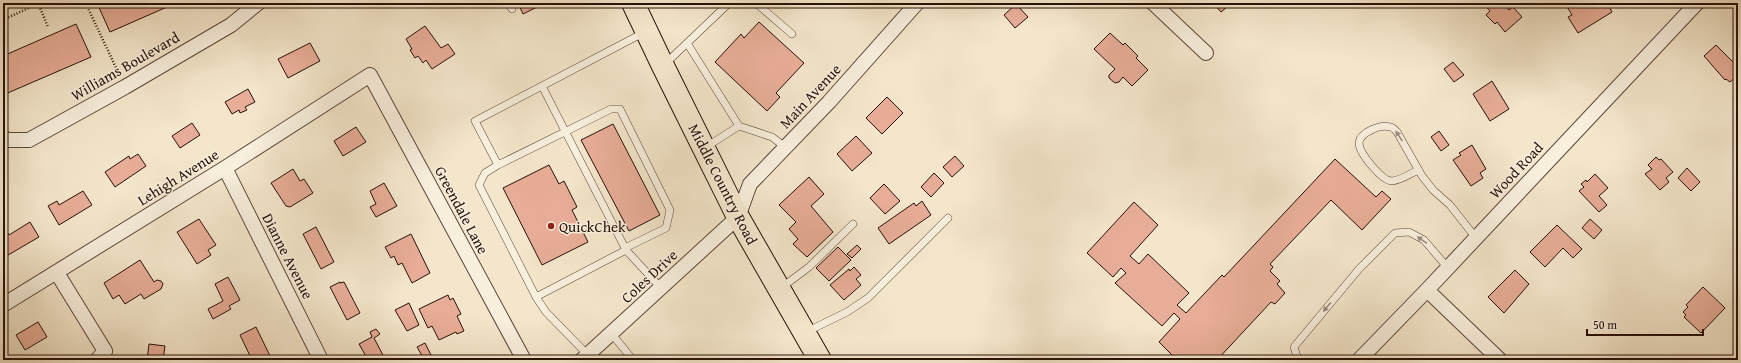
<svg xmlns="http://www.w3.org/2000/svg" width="1741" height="363" viewBox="0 0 1741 363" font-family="'Gentium Book Plus',serif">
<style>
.building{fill:#e8ad98;stroke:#261008}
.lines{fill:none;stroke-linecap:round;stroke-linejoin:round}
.lane-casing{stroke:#5a4639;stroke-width:8}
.street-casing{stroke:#5a4639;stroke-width:16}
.primary-casing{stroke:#261008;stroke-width:24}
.path{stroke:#261008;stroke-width:2.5;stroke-dasharray:1 2;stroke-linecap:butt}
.lane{stroke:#f8efdd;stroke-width:7}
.street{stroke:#f8efdd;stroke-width:14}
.primary{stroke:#f4e6cb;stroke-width:22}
.oneway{fill:#9a8b7d}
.poi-dot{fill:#8f2418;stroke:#f8efdd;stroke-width:1.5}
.labels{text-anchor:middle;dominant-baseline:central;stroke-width:3;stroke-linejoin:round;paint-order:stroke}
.street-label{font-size:15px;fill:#261008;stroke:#f8efdd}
.poi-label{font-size:15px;fill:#261008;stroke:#f8efdd;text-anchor:start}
</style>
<rect width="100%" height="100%" fill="#f4e6cb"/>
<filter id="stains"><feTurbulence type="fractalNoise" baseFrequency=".005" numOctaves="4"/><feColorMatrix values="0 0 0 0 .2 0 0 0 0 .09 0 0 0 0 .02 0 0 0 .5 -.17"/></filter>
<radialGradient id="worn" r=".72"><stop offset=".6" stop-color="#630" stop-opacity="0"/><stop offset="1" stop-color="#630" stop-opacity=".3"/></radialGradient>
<path class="building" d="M97 3H176L110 32Z
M518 3H545L523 14Z
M1213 3H1232L1221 12Z
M1485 3H1503L1509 10 1513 7 1522 17 1505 32 1497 22 1495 24 1486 15 1490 11 1484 4Z
M1568 3H1607L1612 12 1578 33 1568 17 1572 15 1566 5Z
M1016 4 1028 17 1015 28 1004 15Z
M759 22 804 63 776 93 780 97 767 111 715 62 741 34 744 38Z
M76 24 91 57 3 95V56Z
M425 26 441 48 448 44 455 54 432 69 426 60 423 63 418 56 415 58 410 50 412 49 406 39Z
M1110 33 1123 45 1125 43 1138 56 1136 58 1148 70 1132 86 1123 77 1119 82 1115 83 1109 78V75L1115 69 1094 49Z
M310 43 320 61 288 78 278 59Z
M1716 45 1737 66 1738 75 1730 82 1726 79 1725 80 1704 56Z
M1453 62 1464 75 1454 82 1444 69Z
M1492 81 1509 109 1490 121 1473 94Z
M248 89 255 102 245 107 247 110 240 113 239 110 232 114 225 102Z
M887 97 903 113 882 134 866 118Z
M192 123 200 135 180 148 172 136Z
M613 124 660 215 629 231 581 140Z
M356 127 366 142 343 156 334 141Z
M1439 131 1449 145 1441 151 1431 137Z
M856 136 872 153 852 171 837 154Z
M1472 145 1486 169 1480 173 1483 178 1471 186 1453 160 1461 155 1459 153Z
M138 154 146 166 115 187 105 172 129 156 130 159Z
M955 156 964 166 952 177 943 167Z
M1656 157 1659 160 1661 159 1673 172 1666 178 1669 182 1660 190 1645 174 1652 169 1648 165Z
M1335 159 1376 197 1382 191 1391 199 1362 230 1331 200 1270 264 1273 267 1270 271 1280 281 1277 284 1285 293 1275 304 1271 302 1217 360H1171L1169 358 1172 355 1159 342 1180 319 1174 313 1162 326 1115 283 1126 273 1121 268 1113 277 1087 253 1134 202 1158 225 1130 256 1139 264 1148 254 1189 293 1177 305 1186 313 1222 275 1224 277Z
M549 165 559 184 564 181 577 207 572 210 588 242 542 265 503 188Z
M1687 168 1700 182 1691 191 1678 178Z
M293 169 300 181 304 179 313 193 290 207 286 206 271 183Z
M934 173 944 183 931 197 921 187Z
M1595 174 1608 188 1599 196 1607 205 1599 212 1579 191 1584 187 1581 184 1586 180 1587 182Z
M809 177 824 194 811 206 833 232 807 257 793 244 798 239 789 229 796 222 779 205Z
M384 183 397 206 376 217 370 207 376 204 370 191Z
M884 184 900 201 885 214 870 198Z
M83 191 92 205 59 225 48 206 57 201 59 205Z
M922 201 931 215 889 244 878 228 914 203 916 206Z
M199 219 216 245 208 250 211 255 197 264 177 232Z
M1590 219 1602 230 1594 239 1582 228Z
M30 222 39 237 3 258V226L9 235Z
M1557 225 1582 249 1573 258 1563 248 1545 267 1530 252Z
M316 227 334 262 321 269 303 234Z
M411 234 430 273 412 283 402 263 398 265 394 256 391 258 385 247Z
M857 245 861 249 852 258 847 254Z
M838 247 851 260 829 281 816 268Z
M140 260 154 282 157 280 161 281 163 284 161 289 144 299 141 294 125 304 119 295 113 299 104 283Z
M854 267 861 275 856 279 861 285 844 300 830 285 849 269 850 271Z
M1515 270 1529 284 1504 313 1488 297Z
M228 277 240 300 229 306 231 309 213 319 208 309 223 301 215 284Z
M340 282V283L344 282 360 313 347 320 330 287Z
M1703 287 1725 308 1701 333 1684 317 1686 315 1683 312 1688 307 1686 305Z
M448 295 450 300 453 298 461 314 457 316 464 331 457 334 456 332 439 340 432 326 428 328 419 309Z
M409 303 419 325 407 331 395 310Z
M38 322 47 337 25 350 16 335Z
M256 327 272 360H252L240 335Z
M376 329 380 334 374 338 385 359 368 360 359 344 372 337 370 332Z
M425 343 431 355 424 359 417 347Z
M149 344 165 346 163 360H147Z"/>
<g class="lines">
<defs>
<path id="lane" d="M508 3 512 9
M756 3 792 34
M687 43 739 126 706 147
M664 65 729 3
M542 86 626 250 661 288
M739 126 772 137 785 147
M498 165 611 109H620L670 210 666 228 625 248
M1418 170C1410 174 1401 180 1392 181 1382 181 1359 153 1359 143 1360 132 1381 124 1390 127 1393 127 1395 130 1397 132L1422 176 1433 190 1450 205 1476 238
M781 288 809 267 853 224
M536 297 626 250
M806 332 847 312 868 298 948 218
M611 333 633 360
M588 355 546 312 536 297 479 185 485 173 498 165 475 121 645 32
M1298 360 1294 347 1359 269 1395 233 1409 232 1424 240 1448 268"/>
<path id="street" d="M1153 3 1206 53
M3 137 7 140H29L125 87 231 25 258 3
M225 168 321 360
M57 273 105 351 97 360
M1427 290 1500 360
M3 305 225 168 370 75 524 360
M582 360 738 217 750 184 829 102 917 3
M1359 360 1427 290 1697 3"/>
<path id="primary" d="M633 3 663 66 738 217 820 360"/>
</defs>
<use href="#lane" class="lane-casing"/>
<use href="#street" class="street-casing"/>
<use href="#primary" class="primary-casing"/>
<path class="path" d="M38 3 48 27
M86 4 119 74
M3 20 39 3"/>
<use href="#lane" class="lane"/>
<use href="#street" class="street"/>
<use href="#primary" class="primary"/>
</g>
<defs><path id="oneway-solid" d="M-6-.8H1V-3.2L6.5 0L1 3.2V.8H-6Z"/></defs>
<g class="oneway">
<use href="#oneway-solid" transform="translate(1399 136) rotate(-124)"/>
<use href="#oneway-solid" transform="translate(1422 240) rotate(-145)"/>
<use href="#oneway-solid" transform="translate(1327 307) rotate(130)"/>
</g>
<circle class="poi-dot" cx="551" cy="226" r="4"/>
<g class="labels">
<g class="street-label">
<text transform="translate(125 66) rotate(-30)">Williams Boulevard</text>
<text transform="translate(810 96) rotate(-47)">Main Avenue</text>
<text transform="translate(1516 170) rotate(-47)">Wood Road</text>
<text transform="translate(178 177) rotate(-32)">Lehigh Avenue</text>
<text transform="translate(723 184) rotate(63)">Middle Country Road</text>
<text transform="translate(462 210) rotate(62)">Greendale Lane</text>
<text transform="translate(288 256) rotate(63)">Dianne Avenue</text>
<text transform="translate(649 276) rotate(-43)">Coles Drive</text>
</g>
<g class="poi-label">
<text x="559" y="226">QuickChek</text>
</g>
</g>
<rect width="1741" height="363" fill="none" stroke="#f4e6cb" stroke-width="16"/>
<rect x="4" y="4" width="1733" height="355" fill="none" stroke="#261008" stroke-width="2"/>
<rect x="8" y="8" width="1725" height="347" fill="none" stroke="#261008"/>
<path d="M1587 329v6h116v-6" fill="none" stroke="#261008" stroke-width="2"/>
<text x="1593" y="329" font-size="12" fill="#261008" stroke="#f8efdd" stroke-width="3" paint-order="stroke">50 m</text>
<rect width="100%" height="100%" filter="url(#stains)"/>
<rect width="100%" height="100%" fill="url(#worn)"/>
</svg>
